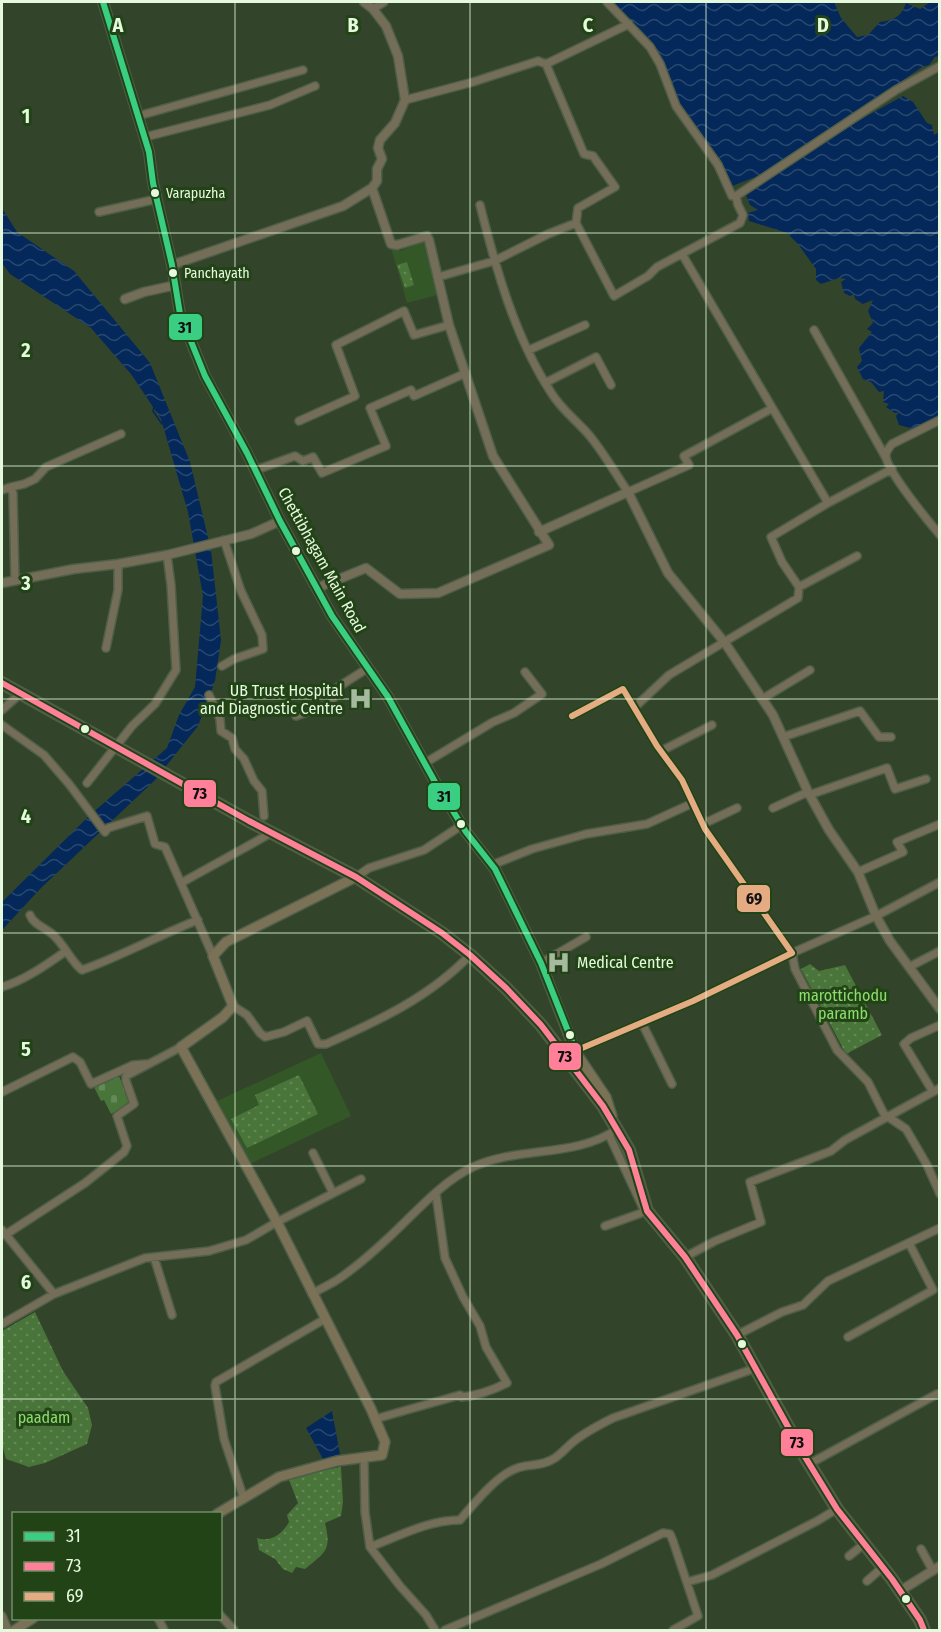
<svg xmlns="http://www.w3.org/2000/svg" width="941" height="1632" viewBox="0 0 941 1632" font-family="'Fira Sans Condensed',sans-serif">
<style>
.built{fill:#335726}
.grass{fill:url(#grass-dots)}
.cemetery{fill:url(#cemetery-stones)}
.water{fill:url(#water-waves)}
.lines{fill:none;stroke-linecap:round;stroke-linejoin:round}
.stream{stroke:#042859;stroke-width:1.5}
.minor-casing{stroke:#4f5e49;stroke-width:10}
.tertiary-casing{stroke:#4f5e49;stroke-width:11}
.secondary-casing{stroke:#4f5e49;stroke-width:12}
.trunk-casing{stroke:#4f5e49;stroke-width:14}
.minor{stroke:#746d57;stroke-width:7}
.tertiary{stroke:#746d57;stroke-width:8}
.secondary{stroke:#7a7156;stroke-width:9}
.trunk{stroke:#807659;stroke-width:10}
.bus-1-casing{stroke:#224316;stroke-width:10}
.bus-2-casing{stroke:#224316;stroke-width:10}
.bus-3-casing{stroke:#224316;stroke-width:10}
.bus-1{stroke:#3ace82;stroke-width:6}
.bus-2{stroke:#ff8098;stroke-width:6}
.bus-3{stroke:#e5ac83;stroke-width:6}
.grid{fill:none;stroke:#e5f9df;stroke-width:1.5;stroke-opacity:0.55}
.bus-dot{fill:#e5f9df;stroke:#224316;stroke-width:2}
.labels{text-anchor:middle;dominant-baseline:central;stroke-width:6;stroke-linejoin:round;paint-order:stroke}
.bus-label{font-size:14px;fill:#e5f9df;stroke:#224316;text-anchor:start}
.street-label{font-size:16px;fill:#e5f9df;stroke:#224316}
.poi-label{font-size:16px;fill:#e5f9df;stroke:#224316;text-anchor:end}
.park-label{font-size:16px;fill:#8bdd6d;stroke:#224316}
.grid-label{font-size:20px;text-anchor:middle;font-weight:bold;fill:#e5f9df;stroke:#224316;stroke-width:6;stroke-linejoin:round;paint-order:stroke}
.line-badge{stroke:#224316;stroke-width:2}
.pale-badge-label{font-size:16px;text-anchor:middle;font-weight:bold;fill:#111}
</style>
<defs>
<pattern id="grass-dots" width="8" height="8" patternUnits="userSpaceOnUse" patternTransform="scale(1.5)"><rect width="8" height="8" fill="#49743a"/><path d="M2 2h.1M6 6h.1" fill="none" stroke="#638956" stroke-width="1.8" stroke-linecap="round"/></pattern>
<pattern id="cemetery-stones" width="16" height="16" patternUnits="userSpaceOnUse" patternTransform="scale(1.5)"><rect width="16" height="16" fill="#49743a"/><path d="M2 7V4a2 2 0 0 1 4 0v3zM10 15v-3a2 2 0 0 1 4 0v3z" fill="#638956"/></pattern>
<pattern id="water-waves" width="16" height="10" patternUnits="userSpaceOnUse" patternTransform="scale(1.5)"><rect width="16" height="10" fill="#042859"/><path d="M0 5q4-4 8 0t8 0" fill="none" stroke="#284870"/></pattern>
</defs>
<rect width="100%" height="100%" fill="#32442a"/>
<path class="built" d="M426 240 441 294 407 303 391 248 398 246 400 251Z
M321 1053 351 1116 250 1164 217 1101Z"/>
<path class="grass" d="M407 262 414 285 405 288 397 265Z
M810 964 819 971 845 965 882 1035 846 1054 801 969Z
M299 1075 318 1114 247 1148 231 1119 259 1105 255 1095Z
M35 1312 63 1371 88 1408 92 1425 87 1444 45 1463 29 1467 6 1459 2 1444V1331Z
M341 1467 343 1502 341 1516 325 1523C332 1551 325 1552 305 1569L296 1567 292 1573 283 1569 275 1559 259 1550 257 1538C271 1543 283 1533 289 1522L287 1515 298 1503 289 1480 324 1470Z"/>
<path class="cemetery" d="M118 1074 131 1104 111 1114 104 1100 101 1101 94 1087Z"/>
<path class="water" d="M611 2H834L841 18 857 37 868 35 880 22C894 20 901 17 906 3L920 9 930 2H939V56L935 57 929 65 922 67 795 155 785 158 774 170 732 186 726 177 717 157 687 120 674 94 661 60 652 43 626 20Z
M903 96 913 102 927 123 932 125 934 135 939 132V418L917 428 916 426 914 429 899 425 896 416 899 412 895 413 886 407 889 404 883 402 884 391 879 392 871 382 863 379 857 367 862 361 859 348 872 332 867 329 873 323 868 311 873 300 863 304 855 299 854 294 850 296 844 293 841 282 846 279 839 278 821 284 816 280V269L798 244 787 233 749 221 748 213 758 210 750 205 745 193 865 117Z
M2 208 17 232 74 271 150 363 190 462 211 550 221 640 215 681 198 726 155 780 41 888 2 930V902L90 815 167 748 179 715 195 687 203 596 188 512 161 419 131 374 91 328 10 274 2 263Z
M332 1411 340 1454 339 1457 323 1459 306 1428Z"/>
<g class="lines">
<path class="stream" d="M154 407 153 411 162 424"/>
<defs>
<path id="minor" d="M607 2 650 47 660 64 676 106 718 165 732 196H736
M373 9 384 2
M405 100 473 82 538 61 546 64
M138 116 303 70
M145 137 270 105 315 86
M480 205C496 269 515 338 552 394 562 410 577 421 589 435 604 453 615 473 628 492L689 465 684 456 771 409
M99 212 157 199
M576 223 578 208 615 187 593 156 584 154 546 64 629 24
M682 254 828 503
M438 277 494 261 548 234 576 223 614 296 648 276 657 267 740 223 743 215 738 205 736 196 896 90 940 66
M814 330 886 458
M529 350 585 325
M545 383 596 357 611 385
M940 420 892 444C889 448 885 452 886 457 888 472 928 521 940 535
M299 421 355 396 336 345 404 311 414 335 449 325
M256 470 295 456 303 461 313 457 322 473 386 446 370 408 411 390 414 396 466 373
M11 487 24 484 35 479 46 467 121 434
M2 490 11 487 13 494 15 580
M799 587 782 562 771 537 828 503 892 469
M106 648 118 590V564
M222 666 234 659 263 649 262 635 241 591 224 540
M209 695 220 719 221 731 232 738 235 749 244 759 254 781 262 791 264 816
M762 699 810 670
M635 707 669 675 798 598 799 587 857 556
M2 710 20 694
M296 716 332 703 335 689 368 668
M572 716 623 689 657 746 682 780 705 829 792 953 693 1001 575 1051
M2 725 44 755 69 784 105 832 108 828 147 816 155 844 165 847 213 956
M783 737 860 711 879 737H891
M661 751 712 725
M425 763 493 722 514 713 542 694 525 672
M87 783 132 726 155 704 176 670 171 585 167 555
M809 795 887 768 895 789 926 779
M773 808 808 792
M703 824 737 808
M492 865 532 849 586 834 647 824 693 803
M858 872 903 852 897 842 940 824
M356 877 369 868 424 850 462 825
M940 882 876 916 792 953 795 969 837 1050 868 1082 884 1114 906 1129 927 1165 940 1194
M181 883 273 832
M30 915C33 924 44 927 51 933 64 943 70 961 82 970 122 956 159 935 198 920
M541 963 586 937
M909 967 940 951
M2 987C25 980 46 965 66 951
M233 1006 247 1015 260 1033 265 1037 284 1032 307 1021 318 1044H326C378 1021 430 997 470 955
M642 1023 672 1084
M2 1092 73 1057 80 1062 91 1084 133 1065 146 1064
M933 1092 904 1044 911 1038 940 1025
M313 1153 333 1193
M605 1226 647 1211 644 1210 609 1135
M2 1230 54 1294
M5 1235 85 1183 124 1152 127 1146 117 1116 134 1104 126 1081V1076L181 1047
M154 1257 172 1315
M685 1257 715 1241 761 1222 750 1182 831 1151 845 1140 940 1088
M312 1294C321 1288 332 1284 340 1278 356 1267 372 1253 386 1240 413 1216 439 1183 473 1167 517 1146 577 1158 617 1129
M2 1324 54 1294 145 1258 209 1251 246 1240 277 1222 361 1179
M737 1335 782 1312 803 1305 828 1281 940 1228
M848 1337 933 1290 909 1243
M375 1419 460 1395 461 1397C477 1396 493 1390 507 1383L486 1347 480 1326 463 1297 445 1258 436 1194
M364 1457 365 1512 370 1547C399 1536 429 1520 460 1520 473 1505 496 1476 515 1469 528 1463 539 1468 555 1458 561 1454 567 1447 573 1442 585 1432 599 1425 613 1418L756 1368
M809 1464 937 1394
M244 1499 224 1439 215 1386 216 1382 325 1319
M370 1547 400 1586 426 1615 435 1630
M921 1549 933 1571
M849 1556 864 1544
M867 1581 883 1567
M687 1582 712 1575 817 1521 837 1509
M220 1615 234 1630
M2 1616 8 1630
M158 1618 164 1630
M445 1630 601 1564 663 1533 670 1534 673 1541 698 1616 673 1630"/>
<path id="tertiary" d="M172 265 343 206 372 188 377 181V169L382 159 378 148 380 140 395 123 405 100 398 56 386 26 373 9 364 2
M125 299 144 292 176 285
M539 532 628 492 668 573 725 643 773 715 808 792 829 830 858 872 876 916 890 941 940 1009
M2 583 74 569 118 564 167 555 251 534 280 521
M317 588 366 568 400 594 438 593 549 545 493 456 449 325 429 240 427 236 397 245 391 244 372 188
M900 1591 940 1566"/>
<path id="secondary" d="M103 2 149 152 153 183 172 265 180 314 205 376 247 453 280 521 332 616 388 697 435 782 466 832 495 869 541 963 575 1051 606 1097 612 1116
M217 1514 279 1477 337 1461 382 1455 385 1442 371 1409 277 1222 181 1047 223 1017 233 1006 213 956 226 942 356 877
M15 1630 33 1618"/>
<path id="trunk" d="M2 683 249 821 356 877 442 933 470 955 506 988 541 1025 603 1106 629 1150 647 1211 685 1257 737 1335 802 1452 837 1509 892 1579 920 1620 924 1630"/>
</defs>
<use href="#minor" class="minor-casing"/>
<use href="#tertiary" class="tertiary-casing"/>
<use href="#secondary" class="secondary-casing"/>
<use href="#trunk" class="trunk-casing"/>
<use href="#minor" class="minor"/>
<use href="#tertiary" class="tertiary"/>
<use href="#secondary" class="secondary"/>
<use href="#trunk" class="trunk"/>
<defs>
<path id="bus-1" d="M103 2 149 152 153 183 172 265 180 314 205 376 247 453 280 521 332 616 388 697 435 782 466 832 495 869 541 963 577 1054"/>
<path id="bus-2" d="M2 683 249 821 356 877 442 933 470 955 506 988 541 1025 603 1106 629 1150 647 1211 685 1257 737 1335 802 1452 837 1509 892 1579 920 1620 924 1630"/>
<path id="bus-3" d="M572 716 623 689 657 746 682 780 705 829 792 953 693 1001 575 1051"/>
</defs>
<use href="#bus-1" class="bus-1-casing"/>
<use href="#bus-2" class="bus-2-casing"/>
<use href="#bus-3" class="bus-3-casing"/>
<use href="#bus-1" class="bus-1"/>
<use href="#bus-2" class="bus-2"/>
<use href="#bus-3" class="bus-3"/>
</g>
<path class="grid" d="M235 2V1630M470 2V1630M706 2V1630M2 233H940M2 466H940M2 699H940M2 933H940M2 1166H940M2 1399H940"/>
<defs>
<symbol id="hospital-bare" viewBox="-9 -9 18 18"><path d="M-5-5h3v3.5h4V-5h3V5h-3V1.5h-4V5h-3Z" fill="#a6baa0" stroke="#224316" stroke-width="2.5" paint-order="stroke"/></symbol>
</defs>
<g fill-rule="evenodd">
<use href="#hospital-bare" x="344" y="682" width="33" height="33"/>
<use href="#hospital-bare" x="542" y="946" width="33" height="33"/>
</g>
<g class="bus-dot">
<circle cx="155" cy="193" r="5"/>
<circle cx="173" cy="273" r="5"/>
<circle cx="296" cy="551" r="5"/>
<circle cx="85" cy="729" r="5"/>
<circle cx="461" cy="824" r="5"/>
<circle cx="570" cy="1035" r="5"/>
<circle cx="742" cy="1344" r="5"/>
<circle cx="906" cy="1599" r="5"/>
</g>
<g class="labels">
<g class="bus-label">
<text x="166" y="193">Varapuzha</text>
<text x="184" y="273">Panchayath</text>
</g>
<g class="street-label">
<text transform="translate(322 560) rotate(61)">Chettibhagam Main Road</text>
</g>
<g class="poi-label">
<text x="343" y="690">UB Trust Hospital<tspan x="343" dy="18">and Diagnostic Centre</tspan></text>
<text x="577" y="962" text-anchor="start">Medical Centre</text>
</g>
<g class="park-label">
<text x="843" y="995">marottichodu<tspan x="843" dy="18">paramb</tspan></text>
<text x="44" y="1417">paadam</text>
</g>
</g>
<g class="grid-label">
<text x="118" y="32">A</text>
<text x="353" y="32">B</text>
<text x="588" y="32">C</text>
<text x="823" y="32">D</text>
<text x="26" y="123">1</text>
<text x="26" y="357">2</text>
<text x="26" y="590">3</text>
<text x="26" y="823">4</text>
<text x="26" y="1056">5</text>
<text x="26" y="1289">6</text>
</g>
<g class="line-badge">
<rect x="168" y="313" width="35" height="28" rx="6" fill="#3ace82"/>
<rect x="183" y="779" width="34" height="29" rx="6" fill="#ff8098"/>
<rect x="427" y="782" width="34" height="29" rx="6" fill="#3ace82"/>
<rect x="736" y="884" width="35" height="29" rx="6" fill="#e5ac83"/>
<rect x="548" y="1042" width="34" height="29" rx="6" fill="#ff8098"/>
<rect x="780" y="1428" width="34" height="29" rx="6" fill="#ff8098"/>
</g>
<g class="pale-badge-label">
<text x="185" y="333">31</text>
<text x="200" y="799">73</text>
<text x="444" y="802">31</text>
<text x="754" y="904">69</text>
<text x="565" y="1062">73</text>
<text x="797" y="1448">73</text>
</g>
<rect width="941" height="1632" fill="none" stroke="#e5f9df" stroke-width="6"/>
<rect x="12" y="1512" width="210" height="108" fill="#224316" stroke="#708c66" stroke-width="1.5"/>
<rect x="24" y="1532" width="30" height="9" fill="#3ace82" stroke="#708c66" stroke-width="1.5"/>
<text x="66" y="1542" font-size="18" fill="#e5f9df">31</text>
<rect x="24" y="1562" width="30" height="9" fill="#ff8098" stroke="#708c66" stroke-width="1.5"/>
<text x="66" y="1572" font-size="18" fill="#e5f9df">73</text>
<rect x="24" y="1592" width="30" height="9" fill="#e5ac83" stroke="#708c66" stroke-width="1.5"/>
<text x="66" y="1602" font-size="18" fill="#e5f9df">69</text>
</svg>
